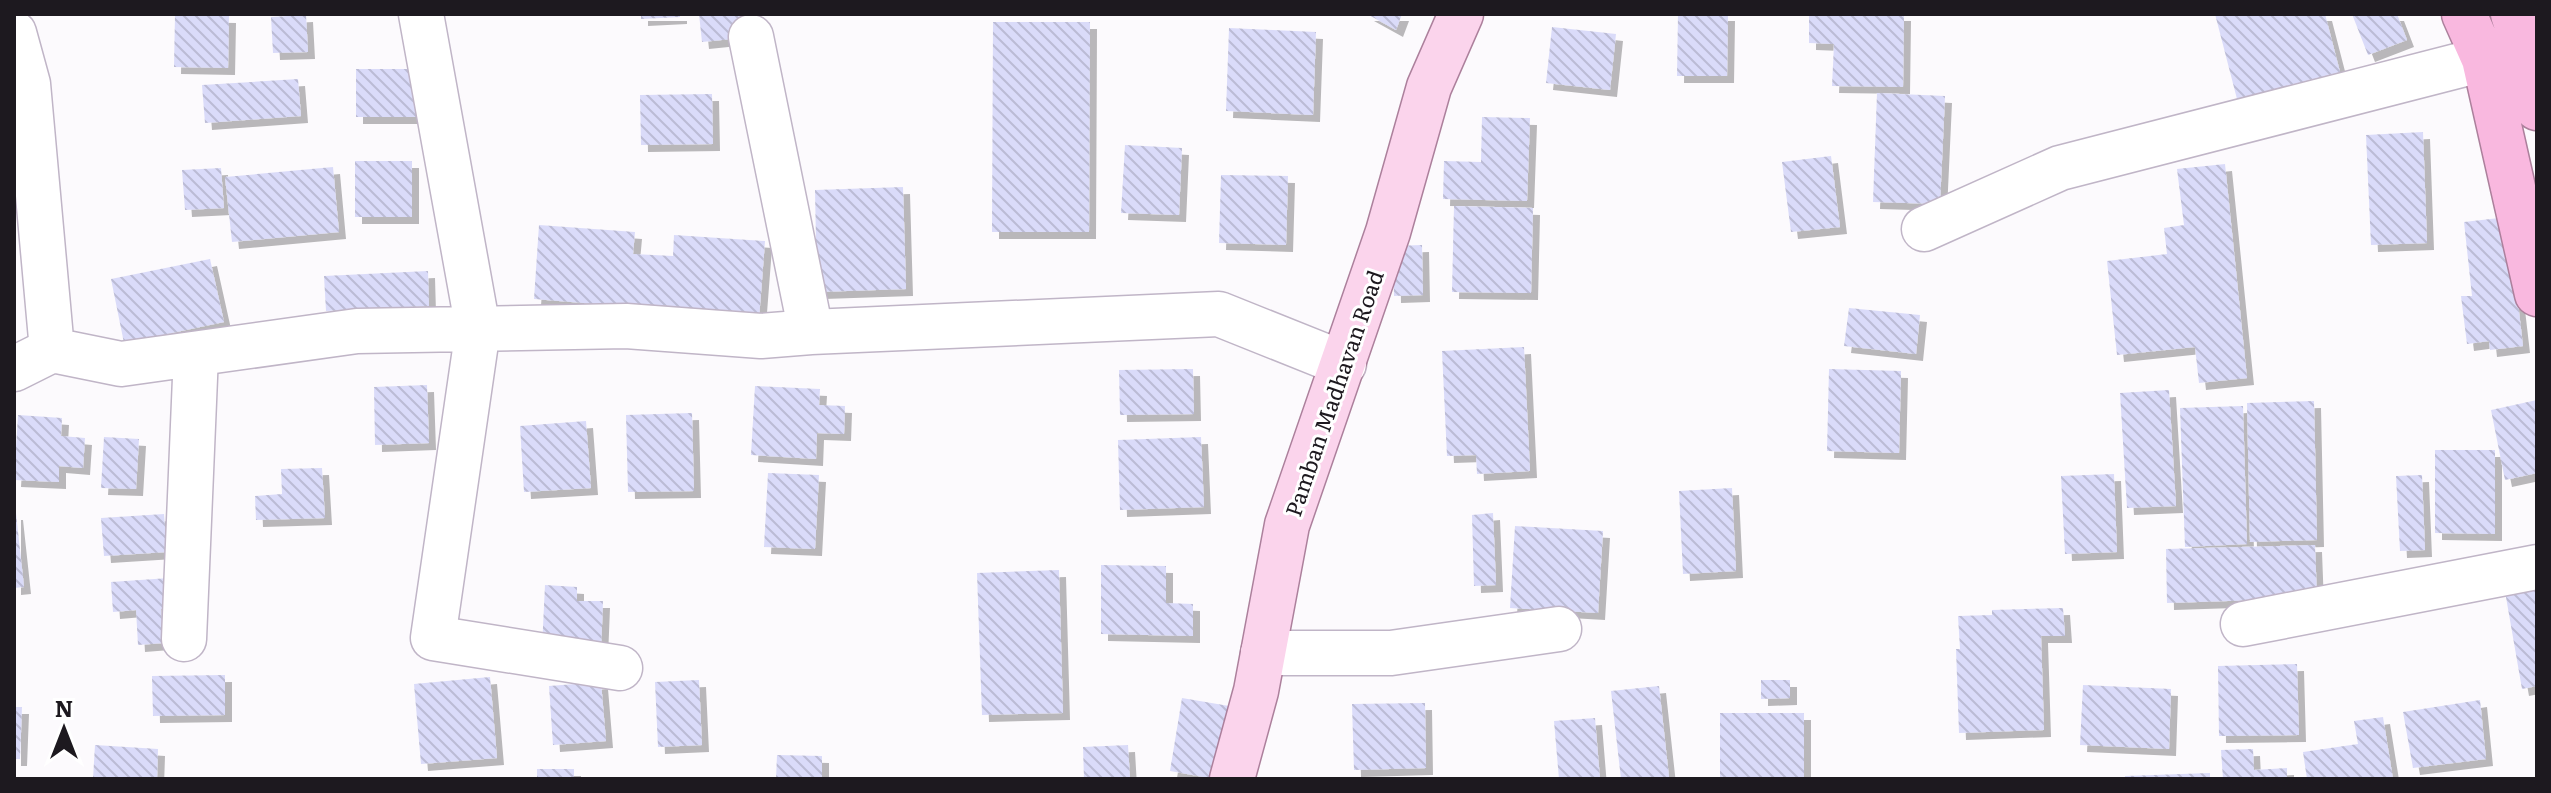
<svg xmlns="http://www.w3.org/2000/svg" width="2551" height="793" viewBox="0 0 2551 793" font-family="Literata,serif">
<style>
.building{fill:url(#building-back-hatch);filter:url(#shadow)}
.lines{fill:none;stroke-linecap:round;stroke-linejoin:round}
.minor-casing{stroke:#c0b5c7;stroke-width:47}
.major-casing{stroke:#ac809c;stroke-width:47}
.highway-casing{stroke:#ac809c;stroke-width:47}
.minor{stroke:#fff;stroke-width:44}
.major{stroke:#fbd4ec;stroke-width:44}
.highway{stroke:#f9b8df;stroke-width:44}
.labels{text-anchor:middle;dominant-baseline:central;stroke-width:6;stroke-linejoin:round;paint-order:stroke}
.street-label{font-size:22px;fill:#1d191f;stroke:#fff}
</style>
<defs>
<pattern id="building-back-hatch" width="6" height="6" patternUnits="userSpaceOnUse" patternTransform="scale(2)"><rect width="6" height="6" fill="#dadbf9"/><path d="M-1 5l2 2M0 0l6 6M5-1l2 2" fill="none" stroke="#bbbbd5"/></pattern>
<filter id="shadow"><feDropShadow dx="7" dy="7" stdDeviation="0" flood-color="#0004"/></filter>
</defs>
<rect width="100%" height="100%" fill="#fcfafd"/>
<path class="building" d="M641 14H680V17L641 19Z
M699 14H749L751 37 702 42Z
M1367 14H1402L1396 30Z
M1678 14H1728L1727 76H1677Z
M1809 14H1904L1903 87 1832 86 1834 44 1809 43Z
M2215 14H2325L2340 72 2237 99Z
M2352 14H2397L2407 40 2368 55Z
M175 15 229 16 228 68 174 67Z
M306 15 308 52 273 53 271 17Z
M993 22H1090L1089 232H992Z
M1552 27 1616 34 1610 90 1546 83Z
M1229 28 1316 32 1313 115 1226 111Z
M356 69H416V117H356Z
M298 79 301 116 205 123 202 85Z
M1877 93 1945 96 1940 204 1873 202Z
M712 94 713 144 641 145 640 95Z
M1482 117 1530 118 1527 201 1443 199 1444 161 1481 162Z
M2423 132 2427 243 2371 245 2366 135Z
M1125 145 1182 148 1179 215 1121 213Z
M1831 156 1840 227 1791 232 1782 162Z
M355 161H412V217H355Z
M2225 164 2247 378 2199 383 2195 347 2117 355 2107 261 2167 254 2164 228 2184 225 2177 169Z
M333 167 339 232 232 242 225 177Z
M221 168 224 208 185 210 182 170Z
M1221 175 1288 176 1286 245 1219 243Z
M903 187 906 289 817 292 815 190Z
M1454 206 1533 208 1531 293 1452 292Z
M2508 217 2523 346 2490 350 2489 341 2467 344 2461 296H2472L2464 222Z
M539 225 635 232 633 254 673 256 674 235 765 241 759 319 673 312 674 306 621 303V306L534 299Z
M1422 245 1423 295 1394 296 1393 246Z
M210 259 224 322 124 343 111 279Z
M428 271 429 306 326 311 324 276Z
M1849 308 1920 315 1916 354 1844 346Z
M1524 347 1530 471 1477 474 1476 455 1447 456 1442 351Z
M1193 369 1194 414 1120 415 1119 370Z
M1829 369 1901 371 1899 453 1827 451Z
M427 385 429 443 375 445 374 387Z
M755 386 820 389 819 405 845 406 844 434 817 433 816 459 751 455Z
M2169 390 2176 506 2127 508 2120 393Z
M2537 400V473L2505 480 2491 410Z
M2314 401 2317 540 2250 542 2247 403Z
M2243 406 2247 544 2185 547 2180 408Z
M692 413 694 491 628 492 626 415Z
M18 415 62 418 61 436 85 438 83 468 59 466V482L14 480Z
M586 421 591 488 524 492 520 426Z
M104 437 139 439 136 489 101 488Z
M1201 437 1204 507 1120 510 1118 440Z
M2435 450H2495V534L2435 533Z
M322 468 325 518 256 520 255 496 282 494 281 469Z
M768 473 819 475 815 549 764 547Z
M2114 474 2117 552 2065 554 2061 476Z
M2422 475 2425 550 2400 551 2396 476Z
M1732 488 1736 571 1683 574 1679 491Z
M14 513H16L24 587 14 588Z
M1493 513 1496 585 1474 586 1472 515Z
M164 514 167 552 104 556 101 518Z
M1515 526 1603 531 1598 613 1510 608Z
M2315 545 2317 598 2167 603 2166 549Z
M1101 565 1166 566V603L1193 604V636L1101 634Z
M1059 570 1063 713 982 715 977 573Z
M2537 574V686L2522 689 2503 580Z
M169 578 171 608 161 609 163 643 138 645 136 610 113 612 111 582Z
M545 585 577 587V601H603L601 650 542 648Z
M2063 608 2065 636H2041L2044 730 1959 733 1956 649H1960L1958 616 1992 615V610Z
M2297 664 2299 735 2219 736 2218 666Z
M225 675V715L153 716 152 676Z
M490 677 497 758 421 764 414 684Z
M699 680 702 745 658 747 655 682Z
M1761 680H1790V698L1761 699Z
M601 682 606 741 553 745 549 686Z
M2083 685 2171 689 2169 749 2080 745Z
M1659 686 1669 777 1621 779 1611 691Z
M1182 698 1235 707 1215 779 1170 771Z
M2480 700 2486 759 2413 768 2403 712Z
M1425 703 1426 768 1354 770 1352 704Z
M14 707H22L20 759H14Z
M1720 713H1804V779H1720Z
M2383 717 2393 779H2307L2303 752 2358 744 2354 721Z
M1595 718 1600 779H1559L1554 721Z
M95 745 158 749 157 779H93Z
M1128 745 1130 779H1084L1083 747Z
M2253 749 2254 770 2287 768V779H2223L2221 750Z
M777 755 822 756V779H776Z
M537 769H574V779H537Z
M2210 773V779H2125V776Z"/>
<g class="lines">
<defs>
<path id="minor" d="M421 14 478 329 433 638 620 668
M14 33 28 84 52 350 14 369
M751 37 811 332
M1924 229 2060 168 2484 59
M52 350 121 364 357 331 626 326 761 336 811 332 1219 314 1344 364
M2243 624 2537 567
M184 639 196 354
M1263 653H1391L1559 629"/>
<path id="major" d="M1232 779 1256 691 1287 525 1388 232 1429 87 1461 14"/>
<path id="highway" d="M2464 14 2484 59 2537 294
M2513 14 2522 42 2537 108"/>
</defs>
<use href="#minor" class="minor-casing"/>
<use href="#major" class="major-casing"/>
<use href="#highway" class="highway-casing"/>
<use href="#minor" class="minor"/>
<use href="#major" class="major"/>
<use href="#highway" class="highway"/>
</g>
<g class="labels">
<g class="street-label">
<text transform="translate(1333 393) rotate(-71)">Pamban Madhavan Road</text>
</g>
</g>
<rect width="2551" height="793" fill="none" stroke="#1d191f" stroke-width="32"/>
<g transform="translate(64 729)" stroke="#ffffff" stroke-width="6" paint-order="stroke">
<path d="M0-6L14 30L0 20L-14 30Z" fill="#1d191f"/>
<text y="-12" font-size="22" font-weight="bold" text-anchor="middle" fill="#1d191f">N</text>
</g>
</svg>
